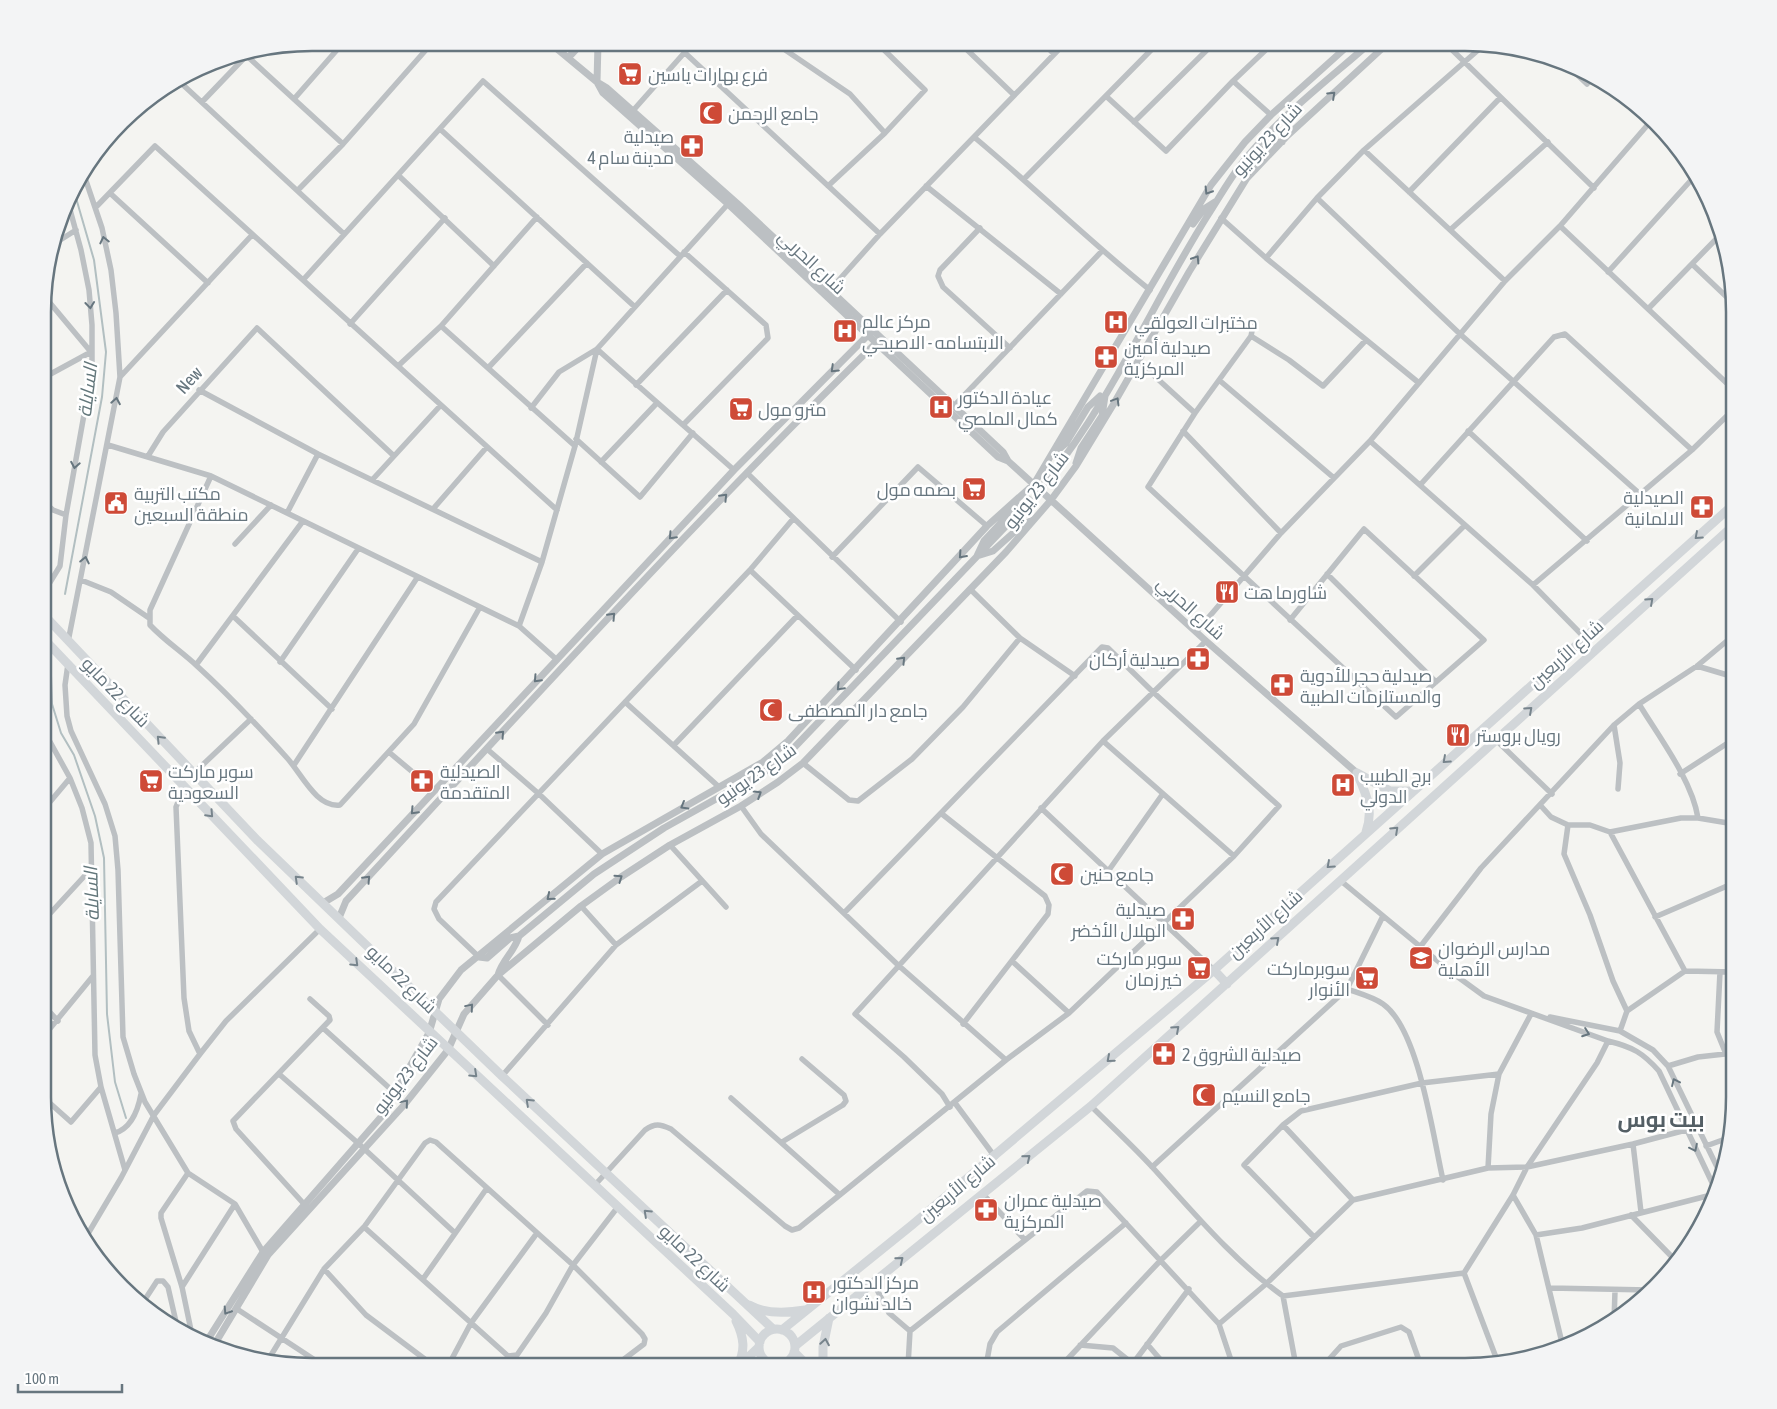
<svg xmlns="http://www.w3.org/2000/svg" width="1777" height="1409" viewBox="0 0 1777 1409" font-family="'Asap Condensed',Cairo,sans-serif">
<style>
.lines{fill:none;stroke-linecap:round;stroke-linejoin:round}
.stream{stroke:#b2bfc1;stroke-width:2}
.tertiary-tunnel{stroke:#d1d4d4;stroke-width:7;stroke-dasharray:7 3.5;stroke-linecap:butt}
.minor{stroke:#bcc0c3;stroke-width:5.5}
.tertiary{stroke:#bcc0c3;stroke-width:7}
.secondary{stroke:#d2d6d9;stroke-width:9}
.oneway{stroke:#67767f}
.oneway2{stroke:#77848c}
.labels{text-anchor:middle;dominant-baseline:central;stroke-width:5;stroke-linejoin:round;paint-order:stroke}
.poi-label{font-size:18px;fill:#67767f;stroke:#fff;text-anchor:start}
.street-label{font-size:18px;fill:#67767f;stroke:#fff}
.water-label{font-size:19px;font-style:italic;fill:#63777b;stroke:#fff}
.district-label{font-size:22px;font-weight:bold;fill:#545f65;stroke:#fff}
.rim{fill:none;stroke:#67767f;stroke-width:2.5}
</style>
<rect width="100%" height="100%" fill="#f4f4f1"/>
<g class="lines">
<path class="stream" d="M65 594 102 397 106 352 94 260 74 191
M51 676 52 704 61 733 74 755 95 816 104 858 107 1014 115 1082 126 1118"/>
<path class="tertiary-tunnel" d="M1028 503 1047 480"/>
<path class="minor" d="M775 43 850 94 885 133
M960 43 1014 95
M1043 43 1054 54
M1445 43 1594 188
M684 52 880 234
M247 56 343 144
M1564 62 1587 84 1592 78
M1233 81 1271 115
M181 83 344 234
M1107 97 1166 151 1233 81 1273 43
M294 99 343 43
M202 102 248 54
M630 114 693 43
M1134 122 1214 43
M440 129 635 307
M974 137C1034 187 1089 241 1150 290
M1364 150 1505 281
M398 175 494 266
M1024 179 1158 43
M828 186 885 133 925 90 877 43
M926 186 1061 294
M298 190 343 144 432 43
M1409 192 1500 98
M111 194 208 283
M1317 198 1460 334 1640 494
M96 207 155 146 557 510
M1221 218 1266 258 1419 383
M1560 226 1734 390
M980 228 940 270 938 276 943 287 1010 348
M1450 230 1548 142
M57 242 76 230
M1266 258 1317 198 1364 150 1485 44
M1692 264 1733 303
M1608 272 1693 178
M303 280 483 81 680 256
M830 290 880 234 1065 43
M1648 309 1722 233
M1254 321 1251 336 1195 413 1148 487 1396 717 1484 640 1364 529 1290 620
M350 324 445 218
M441 326 575 446
M1251 336 1289 360 1323 386 1366 340
M597 349C642 390 688 429 734 470
M1139 362 1195 413
M398 366 441 326 537 217
M488 368 587 263
M45 377 91 352 45 297
M120 377 252 235
M1219 380 1334 478
M636 385 727 290
M199 390 318 454 542 562
M954 406 1102 251
M531 408 559 372 597 349 728 204
M684 424 768 338 766 325 684 252
M1183 431 1281 533
M1468 431 1587 541
M576 439 640 497 693 433
M1370 441 1533 585 1584 637
M108 445 211 476 519 626 556 659
M148 456 163 432 257 328 394 456
M601 462 656 404
M747 473 901 622
M211 476 150 610V625C164 640 182 652 197 666 229 695 259 727 288 759 302 775 317 808 340 805L414 724 480 607
M373 479 440 406
M1421 484 1554 337 1565 334 1692 450
M44 502 53 510 66 515
M433 509 486 448
M287 513 318 454
M235 544 271 505
M832 557 918 467 987 526
M750 570 856 670
M1327 574 1436 682
M1414 576 1465 525
M81 580 111 592 149 618
M1533 585 1692 450 1734 409
M970 589 1020 638 1075 676
M44 592 60 566 66 515 92 370V325L89 290 81 250 69 206
M233 616 332 709
M519 626 542 562 575 446 597 349
M1196 632 1281 533 1370 441 1505 281 1560 226 1651 121
M68 642 120 377 116 313 111 270 102 228 83 172
M280 662 358 549
M68 664 65 685 67 716 71 731 105 804 115 836 118 870 123 1037 134 1074 145 1102 188 1173 235 1204 263 1252
M196 665 303 521
M1697 666 1734 677
M625 702 718 786
M1639 704C1659 737 1692 780 1698 818
M1614 725 1620 763 1618 789
M44 731 70 778 82 808 91 843 95 1055 101 1087 125 1170
M1496 740 1552 794
M1103 741 1234 856
M674 745 797 616
M487 749 539 794 602 854
M390 753 434 790
M803 763 849 800 858 801 912 759 963 707 1020 638
M294 765 417 578
M193 774 251 719
M1680 774 1734 739
M184 787 176 807 184 998 189 1031 200 1054
M741 806 761 834 898 965 1006 1060
M1541 806 1551 817 1568 825H1590L1610 832 1681 818H1698L1734 824
M1041 808 1214 970
M44 809 70 778
M942 814 1045 896 1049 905 1048 914 963 1024
M1568 825 1564 854 1590 915 1613 981 1627 1011 1620 1031
M1610 832 1685 971 1734 972
M670 845 726 907
M1109 870 1162 795
M1341 881 1451 972 1484 996 1608 1041C1633 1047 1643 1053 1659 1071L1716 1191
M581 906 616 945
M1655 917 1734 883
M44 920 91 869
M1420 947 1481 868 1614 725 1639 704 1697 666 1734 635
M479 957 439 919 434 909 436 902 750 570 793 519
M1013 962 1069 1013
M1720 972 1717 1032 1726 1054
M498 975 548 1025
M1347 989C1358 993 1373 997 1383 1004 1419 1029 1433 1137 1443 1180
M43 1005 58 1021
M1627 1011 1685 971
M1550 1017 1620 1031 1653 1050 1668 1066 1720 1173
M323 1028 396 1094
M43 1037 93 976
M1668 1066 1698 1057 1734 1053
M279 1074 359 1144 455 1233
M502 1076 616 945 702 881
M43 1097 71 1122 101 1087
M731 1098 840 1195
M955 1103 995 1157
M1091 1106C1112 1127 1134 1147 1154 1169 1194 1213 1234 1261 1283 1296L1296 1366
M950 1107 942 1094 904 1057 855 1014 1103 741 1206 641
M1283 1125 1353 1200
M115 1133C132 1128 138 1110 141 1094
M782 1142 843 1105 846 1101 844 1095 802 1059
M1633 1144 1641 1212
M1706 1146 1728 1138
M1152 1167 1347 989 1383 916
M1488 1168 1491 1114 1499 1074 1531 1014
M188 1173 161 1213V1218L182 1287 192 1335
M594 1186 645 1130C655 1123 660 1124 671 1129L785 1226 792 1230 799 1228 1006 1060 1069 1013 1234 856 1279 806 1153 692 1108 648 1102 647 844 913
M983 1194 1025 1240
M1513 1195 1536 1235 1563 1347
M304 1204 236 1129 233 1121 330 1020 329 1016 310 999
M1631 1215 1676 1261
M78 1226 88 1233
M364 1227 508 1356 517 1355 546 1313 573 1265 617 1208
M1536 1235 1582 1228 1715 1194
M86 1237 121 1178 154 1115 200 1054 226 1021 320 929
M1314 1237 1244 1165 1283 1125 1301 1111 1422 1083 1499 1074
M324 1269 366 1315 434 1366
M1464 1273 1497 1360
M423 1279 487 1188
M873 1282 889 1313 910 1331
M182 1287 235 1204
M1550 1288 1649 1290
M1283 1296 1464 1273 1513 1195 1527 1167 1597 1063 1608 1041
M142 1304 157 1281H163L168 1287 177 1326
M237 1309 324 1366
M1614 1321 1615 1291
M1219 1324 1266 1284 1353 1200 1488 1168 1527 1167 1633 1144 1686 1130
M1147 1344 1166 1366
M1080 1345 1113 1348 1133 1364
M268 1360 324 1269 364 1227 425 1143 430 1140 436 1142 573 1265 642 1334 645 1339 644 1344 615 1366
M448 1366 471 1323 537 1233
M908 1366 910 1331 1087 1191 1097 1192 1219 1324 1233 1366
M986 1366 990 1344 997 1332 1126 1223
M1061 1366 1160 1261 1201 1221
M1131 1366 1189 1289
M1323 1366 1341 1346 1401 1327 1409 1332 1421 1366"/>
<path class="tertiary" d="M550 43 597 82 607 88 738 204 954 406 1003 452 1008 461 1206 641 1357 773
M598 43 597 82 603 93 728 204 998 457 1008 461
M568 58 582 43
M1250 158 1273 143 1282 142
M1193 224 1204 209 1215 202
M1058 450 1066 443 1088 407 1100 396
M1076 463 1081 448 1102 416 1105 396
M1047 480C1112 400 1153 302 1208 215 1219 198 1230 178 1243 162 1278 118 1328 80 1370 43
M1016 502 1013 510 984 541 977 556 993 551 1021 526 1031 521
M323 903 338 894 734 470 869 334
M339 918 346 901C520 713 693 522 877 342
M479 957 487 958 510 938 519 936 594 874 664 828 766 771 789 753 1028 503
M498 975C502 960 515 951 519 936
M205 1344 263 1252 381 1117 429 1033 439 999 461 970 602 854 763 762 788 741 987 526 1034 484 1211 185 1245 142 1271 115 1351 43
M213 1347 268 1255 404 1105 448 1050 464 1014 498 975 581 906 621 877 670 845 741 806 778 782 803 763 1006 552 1051 500 1076 466 1113 405 1189 272 1247 178 1286 137 1388 43"/>
<path class="secondary" d="M44 615 257 840 502 1076 773 1329
M44 639 320 929 733 1314 760 1342
M1357 773C1366 794 1374 810 1366 832
M1357 773 1390 791H1411
M1214 970 1227 984
M749 1305C765 1314 787 1313 805 1310
M736 1321C744 1337 746 1351 737 1366
M759 1347a18 18 0 1 1 36 0a18 18 0 1 1-36 0Z
M782 1330 912 1225 1214 970 1734 504
M795 1346 1091 1106 1734 525
M794 1352 808 1366
M741 1364 759 1347
M823 1366V1347L829 1318"/>
</g>
<defs><path id="oneway-chevron" d="M-2-3.5L2.5 0L-2 3.5" fill="none" stroke-width="1.6" stroke-linecap="round" stroke-linejoin="round" transform="scale(1.25)"/></defs>
<g class="oneway">
<use href="#oneway-chevron" transform="translate(1332 95) rotate(-43)"/>
<use href="#oneway-chevron" transform="translate(1208 191) rotate(122)"/>
<use href="#oneway-chevron" transform="translate(104 240) rotate(-103)"/>
<use href="#oneway-chevron" transform="translate(1196 259) rotate(-58)"/>
<use href="#oneway-chevron" transform="translate(90 305) rotate(84)"/>
<use href="#oneway-chevron" transform="translate(834 369) rotate(136)"/>
<use href="#oneway-chevron" transform="translate(116 401) rotate(-80)"/>
<use href="#oneway-chevron" transform="translate(1116 401) rotate(-59)"/>
<use href="#oneway-chevron" transform="translate(75 465) rotate(100)"/>
<use href="#oneway-chevron" transform="translate(724 497) rotate(-46)"/>
<use href="#oneway-chevron" transform="translate(672 536) rotate(133)"/>
<use href="#oneway-chevron" transform="translate(962 555) rotate(132)"/>
<use href="#oneway-chevron" transform="translate(85 560) rotate(-78)"/>
<use href="#oneway-chevron" transform="translate(612 616) rotate(-47)"/>
<use href="#oneway-chevron" transform="translate(902 660) rotate(-46)"/>
<use href="#oneway-chevron" transform="translate(537 679) rotate(133)"/>
<use href="#oneway-chevron" transform="translate(840 687) rotate(134)"/>
<use href="#oneway-chevron" transform="translate(501 734) rotate(-47)"/>
<use href="#oneway-chevron" transform="translate(758 794) rotate(-32)"/>
<use href="#oneway-chevron" transform="translate(684 806) rotate(150)"/>
<use href="#oneway-chevron" transform="translate(414 811) rotate(133)"/>
<use href="#oneway-chevron" transform="translate(619 878) rotate(-35)"/>
<use href="#oneway-chevron" transform="translate(367 879) rotate(-47)"/>
<use href="#oneway-chevron" transform="translate(550 897) rotate(140)"/>
<use href="#oneway-chevron" transform="translate(470 1007) rotate(-50)"/>
<use href="#oneway-chevron" transform="translate(1586 1033) rotate(20)"/>
<use href="#oneway-chevron" transform="translate(1675 1082) rotate(-115)"/>
<use href="#oneway-chevron" transform="translate(405 1103) rotate(-50)"/>
<use href="#oneway-chevron" transform="translate(1694 1148) rotate(64)"/>
<use href="#oneway-chevron" transform="translate(227 1311) rotate(123)"/>
</g>
<g class="oneway2">
<use href="#oneway-chevron" transform="translate(1698 536) rotate(138)"/>
<use href="#oneway-chevron" transform="translate(1650 601) rotate(-42)"/>
<use href="#oneway-chevron" transform="translate(1529 710) rotate(-42)"/>
<use href="#oneway-chevron" transform="translate(160 739) rotate(-134)"/>
<use href="#oneway-chevron" transform="translate(1446 760) rotate(138)"/>
<use href="#oneway-chevron" transform="translate(210 814) rotate(47)"/>
<use href="#oneway-chevron" transform="translate(1395 830) rotate(-43)"/>
<use href="#oneway-chevron" transform="translate(1330 865) rotate(138)"/>
<use href="#oneway-chevron" transform="translate(298 879) rotate(-136)"/>
<use href="#oneway-chevron" transform="translate(1276 940) rotate(-42)"/>
<use href="#oneway-chevron" transform="translate(355 963) rotate(44)"/>
<use href="#oneway-chevron" transform="translate(1176 1029) rotate(-42)"/>
<use href="#oneway-chevron" transform="translate(1110 1059) rotate(139)"/>
<use href="#oneway-chevron" transform="translate(474 1074) rotate(43)"/>
<use href="#oneway-chevron" transform="translate(529 1102) rotate(-137)"/>
<use href="#oneway-chevron" transform="translate(1027 1158) rotate(-39)"/>
<use href="#oneway-chevron" transform="translate(647 1213) rotate(-137)"/>
<use href="#oneway-chevron" transform="translate(900 1260) rotate(-39)"/>
<use href="#oneway-chevron" transform="translate(825 1342) rotate(-81)"/>
</g>
<defs>
<symbol id="supermarket-square" viewBox="-11 -11 22 22"><rect x="-9" y="-9" width="18" height="18" rx="4" fill="#ce4a37" stroke="#fff"/><path d="M-6-5.5h2.5l.6 2H6L4.5 2H-2.5L-4.4-4H-6ZM-1.5 3.2a1.3 1.3 0 1 0 .1 0ZM3 3.2a1.3 1.3 0 1 0 .1 0Z" fill="#fff"/></symbol>
<symbol id="mosque-square" viewBox="-11 -11 22 22"><rect x="-9" y="-9" width="18" height="18" rx="4" fill="#ce4a37" stroke="#fff"/><path d="M3.5-4.9A6 6 0 1 0 3.5 4.9A5 5 0 1 1 3.5-4.9Z" fill="#fff"/></symbol>
<symbol id="pharmacy-square" viewBox="-11 -11 22 22"><rect x="-9" y="-9" width="18" height="18" rx="4" fill="#ce4a37" stroke="#fff"/><path d="M-2-6h4v4h4v4h-4v4h-4v-4h-4v-4h4Z" fill="#fff"/></symbol>
<symbol id="hospital-square" viewBox="-11 -11 22 22"><rect x="-9" y="-9" width="18" height="18" rx="4" fill="#ce4a37" stroke="#fff"/><path d="M-5-5h3v3.5h4V-5h3V5h-3V1.5h-4V5h-3Z" fill="#fff"/></symbol>
<symbol id="civic-square" viewBox="-11 -11 22 22"><rect x="-9" y="-9" width="18" height="18" rx="4" fill="#ce4a37" stroke="#fff"/><path d="M-.6-6.5H3V-4.5H.6V-3L4-1V1h2V6H-6V1h2V-1L-.6-3ZM-1.2 2.5V6h2.4V2.5Z" fill="#fff"/></symbol>
<symbol id="restaurant-square" viewBox="-11 -11 22 22"><rect x="-9" y="-9" width="18" height="18" rx="4" fill="#ce4a37" stroke="#fff"/><path d="M-5-6h1v4h1v-4h1v4h1v-4h1v5L-1.5 .5V6h-2V.5L-5-1ZM5-6V6H3V1.5H1.5Q1.5-4 5-6Z" fill="#fff"/></symbol>
<symbol id="school-square" viewBox="-11 -11 22 22"><rect x="-9" y="-9" width="18" height="18" rx="4" fill="#ce4a37" stroke="#fff"/><path d="M0-5L7-2L0 1L-7-2ZM-4 1L0 2.5L4 1V4Q0 6-4 4Z" fill="#fff"/></symbol>
</defs>
<g fill-rule="evenodd">
<use href="#supermarket-square" x="616" y="60" width="28" height="28"/>
<use href="#mosque-square" x="697" y="99" width="28" height="28"/>
<use href="#pharmacy-square" x="678" y="132" width="28" height="28"/>
<use href="#hospital-square" x="1102" y="308" width="28" height="28"/>
<use href="#hospital-square" x="831" y="317" width="28" height="28"/>
<use href="#pharmacy-square" x="1092" y="343" width="28" height="28"/>
<use href="#hospital-square" x="927" y="393" width="28" height="28"/>
<use href="#supermarket-square" x="727" y="395" width="28" height="28"/>
<use href="#supermarket-square" x="960" y="475" width="28" height="28"/>
<use href="#civic-square" x="102" y="489" width="28" height="28"/>
<use href="#pharmacy-square" x="1688" y="493" width="28" height="28"/>
<use href="#restaurant-square" x="1213" y="578" width="28" height="28"/>
<use href="#pharmacy-square" x="1184" y="645" width="28" height="28"/>
<use href="#pharmacy-square" x="1268" y="671" width="28" height="28"/>
<use href="#mosque-square" x="757" y="696" width="28" height="28"/>
<use href="#restaurant-square" x="1444" y="721" width="28" height="28"/>
<use href="#supermarket-square" x="137" y="767" width="28" height="28"/>
<use href="#pharmacy-square" x="408" y="767" width="28" height="28"/>
<use href="#hospital-square" x="1329" y="771" width="28" height="28"/>
<use href="#mosque-square" x="1048" y="860" width="28" height="28"/>
<use href="#pharmacy-square" x="1169" y="905" width="28" height="28"/>
<use href="#school-square" x="1407" y="944" width="28" height="28"/>
<use href="#supermarket-square" x="1185" y="954" width="28" height="28"/>
<use href="#supermarket-square" x="1353" y="964" width="28" height="28"/>
<use href="#pharmacy-square" x="1150" y="1040" width="28" height="28"/>
<use href="#mosque-square" x="1190" y="1081" width="28" height="28"/>
<use href="#pharmacy-square" x="972" y="1196" width="28" height="28"/>
<use href="#hospital-square" x="800" y="1278" width="28" height="28"/>
</g>
<g class="labels">
<g class="poi-label">
<text x="648" y="74">فرع بهارات ياسين</text>
<text x="728" y="113">جامع الرحمن</text>
<text x="674" y="136" text-anchor="end">صيدلية<tspan x="674" dy="21">مدينة سام 4</tspan></text>
<text x="862" y="321">مركز عالم<tspan x="862" dy="21">الابتسامه - الاصبحي</tspan></text>
<text x="1134" y="322">مختبرات العولقي</text>
<text x="1124" y="347">صيدلية أمين<tspan x="1124" dy="21">المركزية</tspan></text>
<text x="958" y="397">عيادة الدكتور<tspan x="958" dy="21">كمال الملصي</tspan></text>
<text x="758" y="409">مترو مول</text>
<text x="956" y="489" text-anchor="end">بصمه مول</text>
<text x="134" y="493">مكتب التربية<tspan x="134" dy="21">منطقة السبعين</tspan></text>
<text x="1684" y="497" text-anchor="end">الصيدلية<tspan x="1684" dy="21">الالمانية</tspan></text>
<text x="1244" y="592">شاورما هت</text>
<text x="1180" y="659" text-anchor="end">صيدلية أركان</text>
<text x="1300" y="675">صيدلية حجر للأدوية<tspan x="1300" dy="21">والمستلزمات الطبية</tspan></text>
<text x="788" y="710">جامع دار المصطفى</text>
<text x="1476" y="735">رويال بروستر</text>
<text x="168" y="771">سوبر ماركت<tspan x="168" dy="21">السعودية</tspan></text>
<text x="440" y="771">الصيدلية<tspan x="440" dy="21">المتقدمة</tspan></text>
<text x="1360" y="775">برج الطبيب<tspan x="1360" dy="21">الدولي</tspan></text>
<text x="1080" y="874">جامع حنين</text>
<text x="1166" y="909" text-anchor="end">صيدلية<tspan x="1166" dy="21">الهلال الأخضر</tspan></text>
<text x="1438" y="948">مدارس الرضوان<tspan x="1438" dy="21">الأهلية</tspan></text>
<text x="1182" y="958" text-anchor="end">سوبر ماركت<tspan x="1182" dy="21">خير زمان</tspan></text>
<text x="1350" y="968" text-anchor="end">سوبرماركت<tspan x="1350" dy="21">الأنوار</tspan></text>
<text x="1182" y="1054">صيدلية الشروق 2</text>
<text x="1222" y="1095">جامع النسيم</text>
<text x="1004" y="1200">صيدلية عمران<tspan x="1004" dy="21">المركزية</tspan></text>
<text x="832" y="1282">مركز الدكتور<tspan x="832" dy="21">خالد نشوان</tspan></text>
</g>
<g class="street-label">
<text transform="translate(1267 139) rotate(-47)">شارع 23 يونيو</text>
<text transform="translate(812 262) rotate(43)">شارع الحربي</text>
<text transform="translate(189 380) rotate(-48)">New</text>
<text transform="translate(1036 490) rotate(-52)">شارع 23 يونيو</text>
<text transform="translate(1191 608) rotate(42)">شارع الحربي</text>
<text transform="translate(1566 654) rotate(-42)">شارع الأربعين</text>
<text transform="translate(116 692) rotate(46)">شارع 22 مايو</text>
<text transform="translate(756 774) rotate(-35)">شارع 23 يونيو</text>
<text transform="translate(1265 924) rotate(-42)">شارع الأربعين</text>
<text transform="translate(402 979) rotate(44)">شارع 22 مايو</text>
<text transform="translate(405 1075) rotate(-52)">شارع 23 يونيو</text>
<text transform="translate(957 1188) rotate(-40)">شارع الأربعين</text>
<text transform="translate(695 1258) rotate(43)">شارع 22 مايو</text>
</g>
<g class="water-label">
<text transform="translate(87 390) rotate(-83)">السايلة</text>
<text transform="translate(91 894) rotate(-92)">السايلة</text>
</g>
<g class="district-label">
<text x="1661" y="1119">بيت بوس</text>
</g>
</g>
<path d="M0 0H1777V1409H0ZM312 51H1465A261 261 0 0 1 1726 312V1097A261 261 0 0 1 1465 1358H312A261 261 0 0 1 51 1097V312A261 261 0 0 1 312 51Z" fill="#f3f4f5" fill-rule="evenodd"/>
<path class="rim" d="M312 51H1465A261 261 0 0 1 1726 312V1097A261 261 0 0 1 1465 1358H312A261 261 0 0 1 51 1097V312A261 261 0 0 1 312 51Z"/>
<path d="M18 1384v8h104v-8" fill="none" stroke="#67767f" stroke-width="2.5"/>
<text x="25" y="1384" font-size="15" fill="#67767f" stroke="#ffffff" stroke-width="4" paint-order="stroke">100 m</text>
</svg>
